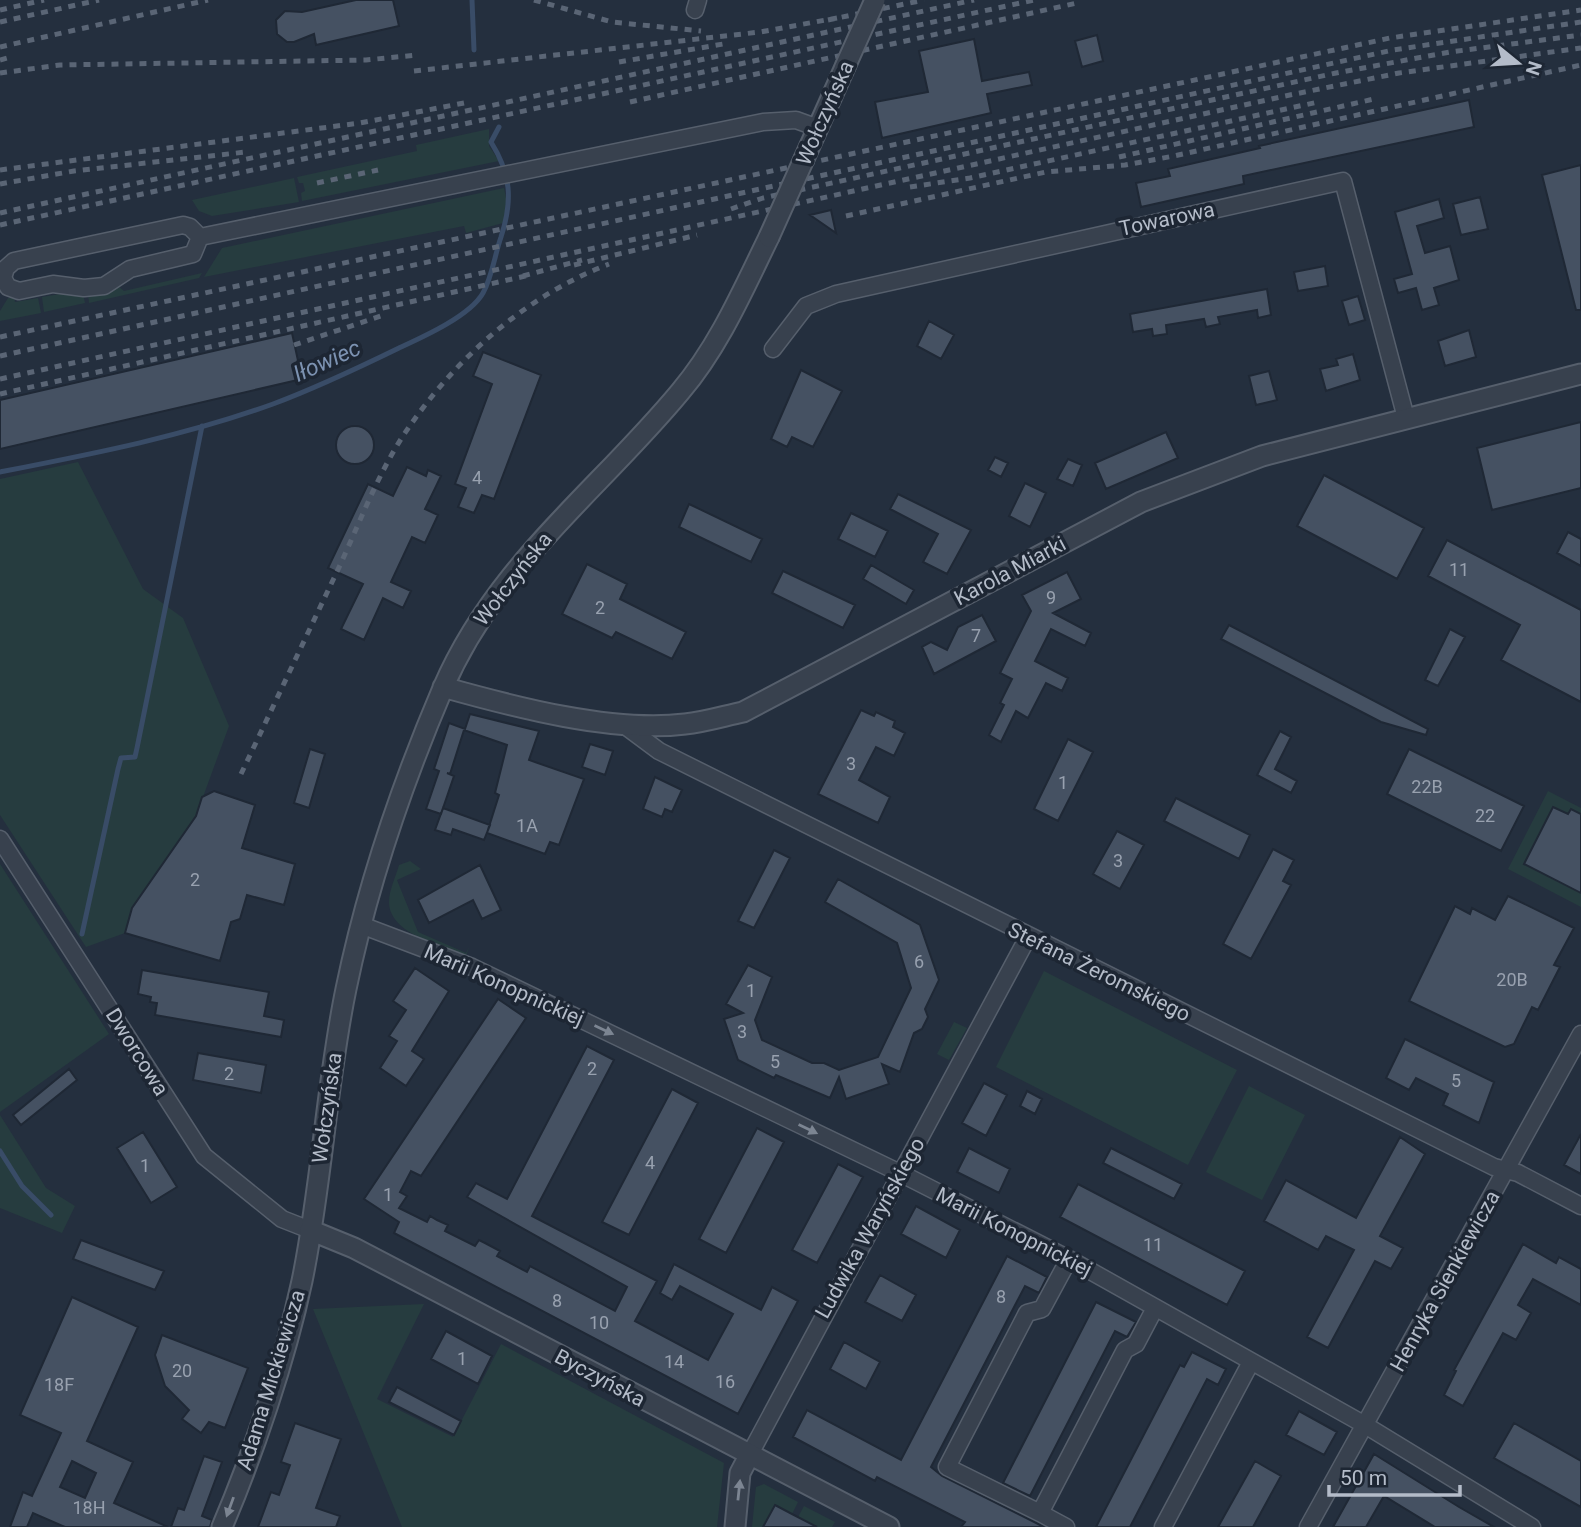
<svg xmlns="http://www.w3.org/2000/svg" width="1581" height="1527" viewBox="0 0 1581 1527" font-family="Roboto,sans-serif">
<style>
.green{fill:#263c3f}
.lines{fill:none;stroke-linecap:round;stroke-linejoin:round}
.stream{stroke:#394c67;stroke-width:5}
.building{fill:#455162;stroke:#1f2835;stroke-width:2;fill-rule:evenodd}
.minor-casing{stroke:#565f6c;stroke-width:19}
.tertiary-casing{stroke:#565f6c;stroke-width:23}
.minor{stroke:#38414e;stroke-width:16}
.tertiary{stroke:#38414e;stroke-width:19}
.rail{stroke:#5a6575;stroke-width:5;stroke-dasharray:7 7;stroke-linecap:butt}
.tertiary-bridge-casing{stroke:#565f6c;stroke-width:23;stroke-linecap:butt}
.tertiary-bridge{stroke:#38414e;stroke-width:19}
.oneway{fill:#7c8592}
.labels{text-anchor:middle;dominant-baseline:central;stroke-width:7;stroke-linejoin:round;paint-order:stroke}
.number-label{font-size:18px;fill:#98a1af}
.street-label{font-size:21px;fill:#b4bcc9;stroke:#1d2633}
.water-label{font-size:23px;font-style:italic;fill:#7c92b1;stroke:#1d2633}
</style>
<rect width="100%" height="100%" fill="#242f3e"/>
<path class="green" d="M489 129V146L499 161 302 201 301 193 305 191 303 183H299L297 177 417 151 416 145Z
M294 178 299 202 212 216 199 211 192 200Z
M504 188 507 203 503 223 466 233 464 226 204 277 222 248Z
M202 273 199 278 89 303 88 294 118 286 124 291Z
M72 292 83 294 85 303 44 312 42 297Z
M14 297 15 302 38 298 41 313 0 321V311L8 298Z
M78 462 143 589 183 618 229 726 196 816 132 908 125 933 86 947 0 815V479Z
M1548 791 1581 808V907L1508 869Z
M410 861 421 869 397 880 418 932 466 953 469 947 466 956C443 946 389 934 389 902 389 890 396 876 399 865Z
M0 864 109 1034 0 1112Z
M1044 971 1237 1070 1188 1165 996 1067Z
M954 1022 967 1028 949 1060 937 1054Z
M1249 1086 1305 1115 1262 1200 1206 1172Z
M0 1115 46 1188 75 1206 62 1233 0 1208Z
M424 1304 377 1399 453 1437 501 1344 724 1463 717 1527H402L313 1309Z
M764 1484 798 1502 792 1514 775 1505 763 1527H752L756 1487Z
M804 1506 835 1522 832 1527H817L798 1517Z"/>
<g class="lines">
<path class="stream" d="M472 0 474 50
M0 472C92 454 185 436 273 404 316 388 358 368 399 348 423 337 470 316 483 293 492 277 495 254 501 237 513 200 511 174 491 142L499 127
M82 934 118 769 121 758 135 757 137 748 202 426
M0 1151 22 1186 51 1215"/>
</g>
<path class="building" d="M356 0H393L399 26 316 45 314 34 294 42H287L277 34 276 20 285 11 302 12Z
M1097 35 1103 61 1082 67 1075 41Z
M974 39 982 81 1029 72 1032 85 987 94 991 113 882 138 875 102 928 92 919 51Z
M1469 100 1474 127 1243 176 1244 184 1141 207 1136 183 1170 176 1168 169 1260 148 1259 146Z
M1581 165V310H1576L1542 175Z
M1480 197 1488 229 1461 235 1453 204Z
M1439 199 1444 218 1417 226 1425 253 1450 246 1459 280 1434 288 1439 305 1422 310 1416 288 1398 293 1394 279 1412 274 1395 212Z
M831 210 836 233 810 215Z
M1325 266 1328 286 1298 291 1294 272Z
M1267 289 1271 315 1258 318 1257 310 1218 317 1220 324 1206 327 1204 319 1166 325 1167 334 1153 336 1152 329 1133 332 1130 314Z
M1358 296 1365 320 1349 325 1342 301Z
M929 321 954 335 941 359 917 346Z
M1469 330 1476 357 1445 366 1438 341Z
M292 333 302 379 0 449V400Z
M483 352 541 375 494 499 482 495 474 513 458 507 466 488 455 484 492 384 473 376Z
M1353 354 1360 380 1326 391 1320 369 1338 365 1336 359Z
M801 370 842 391 813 447 792 437 787 447 771 439Z
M1269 371 1277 400 1256 405 1249 376Z
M1581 422V488L1492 510 1477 448Z
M336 445a19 19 0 1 1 38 0a19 19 0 1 1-38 0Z
M1166 432 1178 458 1106 489 1095 463Z
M995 457 1008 463 1001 477 988 470Z
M1068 459 1082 465 1073 486 1057 479Z
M407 467 426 476 428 470 441 476 425 509 438 515 425 543 412 537 391 582 411 591 403 608 383 598 364 640 341 629 363 584 328 568 368 484 393 496Z
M1324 475 1424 528 1397 579 1297 526Z
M1025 483 1046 493 1030 527 1009 516Z
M898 494 971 530 947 574 923 562 938 534 890 509Z
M689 504 762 539 751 562 679 527Z
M851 513 888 531 875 557 838 539Z
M1568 532 1581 539V566L1557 553Z
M1447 540 1581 610V702L1501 660 1520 625 1428 576Z
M587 564 627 584 620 599 686 632 672 659 616 632 612 638 562 614Z
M871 565 914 590 906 604 863 579Z
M783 571 855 605 843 628 772 593Z
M1067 572 1081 599 1053 613 1091 633 1085 646 1051 629 1035 661 1068 678 1062 691 1046 683 1028 718 1016 711 1001 742 989 735 1004 705 1000 703 1012 679 1000 673 1031 611 1022 595Z
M982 615 996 641 934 674 922 647 931 642 947 650 958 627Z
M1229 625 1428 729 1426 735 1381 722 1221 639Z
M1450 629 1465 637 1438 686 1425 680Z
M861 710 874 716 876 712 895 721 893 727 905 733 894 756 876 747 859 780 890 797 878 823 818 794Z
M470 714 539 731 529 760 584 779 559 845 550 842 545 854 487 833 499 795 495 793 507 745 464 730 450 774 447 773 454 776 441 814 426 809 439 771 434 769 449 723 465 729Z
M1280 731 1291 737 1275 769 1297 781 1291 793 1257 775Z
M1068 739 1093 752 1058 821 1034 809Z
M590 744 613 751 605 775 582 767Z
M310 749 325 754 309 808 294 803Z
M1409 749 1524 806 1501 851 1387 794Z
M655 777 682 790 672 812 665 809 662 817 643 809Z
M214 791 255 805 242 848 295 864 284 905 247 895 240 919 231 922 220 961 125 933 132 908 196 816 202 797Z
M1176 798 1250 835 1239 859 1164 821Z
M1553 807 1568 814 1571 809 1581 814V893L1524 864Z
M443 808 490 825 484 840 453 829 451 835 435 830Z
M1117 831 1144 845 1120 889 1093 874Z
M1273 849 1294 860 1283 881 1291 885 1251 959 1223 944Z
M774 850 790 858 754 928 738 921Z
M480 865 501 910 482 919 473 900 429 923 418 900Z
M838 879 920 925 939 980 925 1009 928 1017 922 1029 914 1033 900 1072 882 1064 889 1084 846 1099 839 1077 830 1098 776 1075 774 1078 738 1060 724 1019 743 1013 726 1004 748 965 772 977 755 1020 762 1040 812 1063H824L839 1070 878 1057 911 988 897 943 825 902Z
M1508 896 1574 928 1554 965 1560 967 1538 1010 1532 1007 1514 1044 1505 1047 1409 1001 1455 906 1470 914 1472 908 1495 920Z
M415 968 449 991 412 1051 424 1059 406 1086 380 1068 397 1041 389 1036 406 1010 393 1001Z
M142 970 269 992 264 1016 284 1020 281 1037 155 1015 157 1003 150 1002 151 997 138 994Z
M498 999 526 1018 421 1176 411 1171 400 1192 407 1196 399 1208 427 1222 430 1216 437 1220 448 1225 445 1231 475 1246 479 1240 485 1243 500 1251 497 1256 527 1272 530 1266 615 1311 627 1287 467 1197 476 1183 507 1199 587 1046 614 1060 532 1216 657 1281 635 1321 708 1360 733 1314 680 1286 672 1300 660 1293 674 1264 761 1310 772 1287 798 1301 738 1414 394 1233 399 1222 364 1199Z
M1405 1039 1494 1082 1479 1123 1443 1105 1448 1094 1416 1078 1409 1090 1386 1078Z
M198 1053 266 1065 261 1093 193 1080Z
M69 1069 77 1080 21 1125 13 1115Z
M984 1083 1007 1095 986 1136 962 1123Z
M672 1089 698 1103 629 1235 602 1222Z
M1027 1091 1042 1099 1035 1114 1020 1106Z
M757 1128 784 1142 726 1253 699 1239Z
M143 1132 177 1187 151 1203 117 1148Z
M1581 1134V1174L1564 1165Z
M1400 1137 1425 1154 1380 1236 1403 1248 1391 1269 1375 1261 1328 1348 1307 1337 1354 1250 1326 1236 1318 1250 1264 1221 1286 1180 1356 1218Z
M969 1148 1010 1169 999 1193 957 1172Z
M1111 1148 1182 1184 1174 1199 1103 1163Z
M838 1164 863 1177 817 1263 792 1250Z
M1078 1184 1245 1271 1227 1305 1060 1217Z
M916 1206 960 1230 946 1258 901 1234Z
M81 1240 164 1271 155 1290 73 1259Z
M1523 1244 1556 1263 1559 1257 1581 1269V1305L1533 1279 1518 1305 1531 1313 1516 1340 1503 1333 1463 1406 1444 1395 1456 1371 1454 1370Z
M1007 1256 1047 1277 1039 1293 1025 1286 931 1467 942 1476 1044 1527H961L965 1522 877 1477 875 1481 793 1437 807 1410 901 1460Z
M880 1275 916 1295 902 1321 865 1302Z
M72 1297 138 1327 87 1441 133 1462 114 1503 168 1527H65L33 1513 27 1527H10L23 1492 32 1496 61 1433 20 1415ZM72 1461 96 1473 85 1498 60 1487Z
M1096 1302 1136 1322 1127 1337 1115 1331 1030 1496 1003 1483Z
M446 1331 492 1356 478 1384 431 1359Z
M162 1335 248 1368 225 1428 209 1422 201 1433 182 1419 189 1410 165 1386 155 1355Z
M844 1342 880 1362 866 1389 830 1369Z
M1192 1352 1226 1369 1218 1385 1207 1379 1130 1527H1096L1180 1365 1184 1367Z
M397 1387 461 1421 454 1435 389 1402Z
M1299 1411 1337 1432 1324 1455 1286 1435Z
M295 1423 341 1439 316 1508 340 1516 336 1527H258L271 1492 279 1495 290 1465 281 1462Z
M1514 1423 1581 1461V1507L1494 1458Z
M1374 1454 1459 1507 1494 1527H1435L1384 1496 1366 1527H1333Z
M204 1456 222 1462 202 1516 212 1520 210 1527H171L178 1508 184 1510Z
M1255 1461 1281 1476 1253 1527H1218Z
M775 1505 792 1514 817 1527H763Z"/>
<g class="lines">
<defs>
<path id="minor" d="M695 10 698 0
M183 225 190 227 200 237 193 254 130 269 104 286 84 288 53 284 19 291 8 287 3 278 6 268 14 261Z
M200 237 763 122 796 120 818 128
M773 349 806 306 836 294 1343 181 1406 418
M624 725 659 751 1494 1167 1518 1173 1581 1206
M0 839 204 1156 282 1219 310 1230
M361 925 472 967 900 1173 1069 1259 1365 1425 1532 1527
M1069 1259 1042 1309 1027 1313 947 1467 1040 1513 1125 1350 1136 1344 1155 1308
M750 1454 1028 937
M1040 1513 1066 1527
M1163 1527 1251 1362
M1308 1527 1581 1034"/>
<path id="tertiary" d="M804 159 845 67
M443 687C514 707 613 733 685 724 705 722 724 716 743 712L1141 502 1262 456 1581 374
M310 1230 354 1248 889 1527
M222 1527C254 1452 285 1360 302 1281 322 1185 326 1085 346 989 367 887 402 784 443 688 496 565 597 492 680 392 719 346 743 290 769 237
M735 1527 740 1473 750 1454"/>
</defs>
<use href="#minor" class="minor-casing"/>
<use href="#tertiary" class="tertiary-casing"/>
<use href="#minor" class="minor"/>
<use href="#tertiary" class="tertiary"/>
<path class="rail" d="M534 0 612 22 701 31
M0 10 44 0
M828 20 924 0
M0 22 99 0
M0 47 208 0
M0 60 11 57
M619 62 723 44
M414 71 760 32 837 18
M0 73 60 65 366 60 417 55
M630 102 1077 3
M1119 157 1374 99
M0 170 360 123 464 103
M317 183 378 170
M0 184 74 171 246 152
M910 187 970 178 1318 102
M731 209 763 198 1336 73 1450 52 1581 35
M0 213 974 0
M846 216 1046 172 1125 165 1174 156 1581 65
M0 225 1034 0
M574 265 697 235
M523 276 582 260
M0 337 1390 38 1581 10
M294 345 384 315
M0 356 1393 50 1581 22
M0 379 1285 96 1399 73 1581 48
M0 394 530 275
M241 774C272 709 303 643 334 578 356 532 374 482 401 439 451 362 523 297 609 264"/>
<defs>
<path id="tertiary-bridge" d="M845 67 875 0
M769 237 804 159"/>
</defs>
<use href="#tertiary-bridge" class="tertiary-bridge-casing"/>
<use href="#tertiary-bridge" class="tertiary-bridge"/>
</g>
<defs><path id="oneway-solid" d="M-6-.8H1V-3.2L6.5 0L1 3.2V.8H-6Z" transform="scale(1.75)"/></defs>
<g class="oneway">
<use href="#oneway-solid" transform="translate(604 1030) rotate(25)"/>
<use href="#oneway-solid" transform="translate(808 1129) rotate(26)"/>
<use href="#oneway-solid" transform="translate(739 1490) rotate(-84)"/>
<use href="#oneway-solid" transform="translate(230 1507) rotate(110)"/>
</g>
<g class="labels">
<g class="number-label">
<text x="477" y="477">4</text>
<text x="1459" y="569">11</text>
<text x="1051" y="597">9</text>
<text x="600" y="607">2</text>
<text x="976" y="635">7</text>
<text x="851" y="763">3</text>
<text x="1063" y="782">1</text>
<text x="1427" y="786">22B</text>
<text x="1485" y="815">22</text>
<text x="527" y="825">1A</text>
<text x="1118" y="860">3</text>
<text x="195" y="879">2</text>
<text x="919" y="961">6</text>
<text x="1512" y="979">20B</text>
<text x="751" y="990">1</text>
<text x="742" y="1031">3</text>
<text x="775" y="1061">5</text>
<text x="592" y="1068">2</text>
<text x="229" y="1073">2</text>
<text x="1456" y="1080">5</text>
<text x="650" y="1162">4</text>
<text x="145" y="1165">1</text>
<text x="388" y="1194">1</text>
<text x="1153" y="1244">11</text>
<text x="1001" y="1296">8</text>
<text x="557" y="1300">8</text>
<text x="599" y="1322">10</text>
<text x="462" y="1358">1</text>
<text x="674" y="1361">14</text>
<text x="182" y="1370">20</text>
<text x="725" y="1381">16</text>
<text x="59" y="1384">18F</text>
<text x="89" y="1507">18H</text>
</g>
<g class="street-label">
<text transform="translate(825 113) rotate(-66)">Wołczyńska</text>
<text transform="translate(1167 219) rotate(-12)">Towarowa</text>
<text transform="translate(1010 571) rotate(-28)">Karola Miarki</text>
<text transform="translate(513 579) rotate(-52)">Wołczyńska</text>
<text transform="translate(1099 972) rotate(26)">Stefana Żeromskiego</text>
<text transform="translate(504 985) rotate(24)">Marii Konopnickiej</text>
<text transform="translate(137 1052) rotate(58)">Dworcowa</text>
<text transform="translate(327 1108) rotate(-82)">Wołczyńska</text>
<text transform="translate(870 1228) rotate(-61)">Ludwika Waryńskiego</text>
<text transform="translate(1014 1232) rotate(27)">Marii Konopnickiej</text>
<text transform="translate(1445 1281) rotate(-61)">Henryka Sienkiewicza</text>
<text transform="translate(600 1378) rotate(28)">Byczyńska</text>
<text transform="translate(271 1380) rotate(-73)">Adama Mickiewicza</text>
</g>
<g class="water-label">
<text transform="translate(327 361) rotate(-24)">Iłowiec</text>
</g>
</g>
<g transform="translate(1518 63) rotate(108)" stroke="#1d2633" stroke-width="5" paint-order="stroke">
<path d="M0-5L12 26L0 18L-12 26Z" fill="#b4bcc9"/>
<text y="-10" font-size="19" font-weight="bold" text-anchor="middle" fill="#b4bcc9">N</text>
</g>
<path d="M1329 1485v10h131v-10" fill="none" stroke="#b4bcc9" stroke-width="3.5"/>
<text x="1340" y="1485" font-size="21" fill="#b4bcc9" stroke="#1d2633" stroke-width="5" paint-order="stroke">50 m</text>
</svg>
